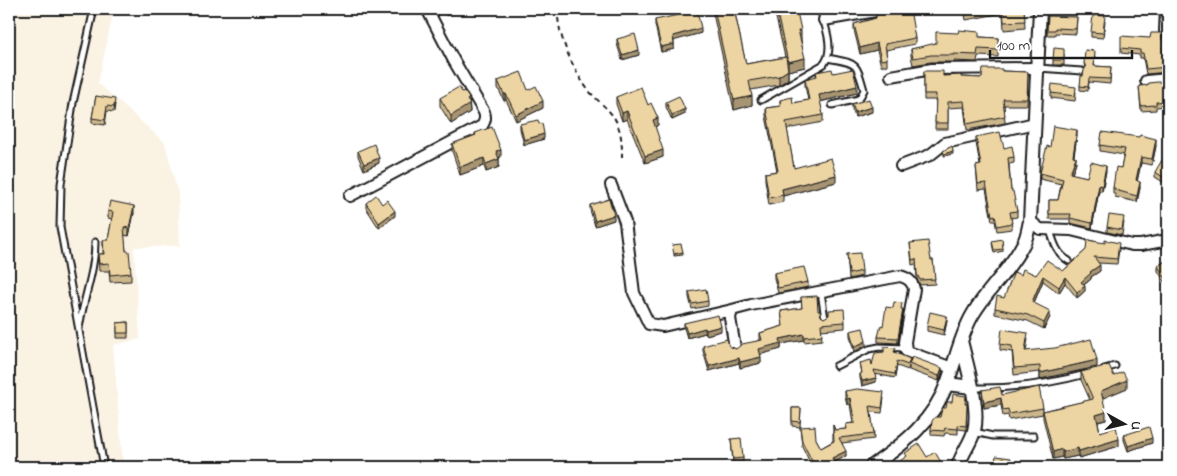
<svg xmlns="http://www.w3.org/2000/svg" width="1177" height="476" viewBox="0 0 1177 476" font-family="'Indie Flower',sans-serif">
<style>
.built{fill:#faf2e3}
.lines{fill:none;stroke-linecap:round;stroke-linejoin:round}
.service-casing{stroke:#1c1c1c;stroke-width:9}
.minor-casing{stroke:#1c1c1c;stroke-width:14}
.tertiary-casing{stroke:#1c1c1c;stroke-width:16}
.path{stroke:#1c1c1c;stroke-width:2;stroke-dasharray:5 4;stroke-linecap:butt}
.service{stroke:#fff;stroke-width:5}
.minor{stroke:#fff;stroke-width:10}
.tertiary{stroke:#fff;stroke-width:12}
.wall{fill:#ccb68c;stroke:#1c1c1c}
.shaded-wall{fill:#a69472;stroke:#1c1c1c}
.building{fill:#edd4a3;stroke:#1c1c1c}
</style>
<rect width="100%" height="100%" fill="#fff"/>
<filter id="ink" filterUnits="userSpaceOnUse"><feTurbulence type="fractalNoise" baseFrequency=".02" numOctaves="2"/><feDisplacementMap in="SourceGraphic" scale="10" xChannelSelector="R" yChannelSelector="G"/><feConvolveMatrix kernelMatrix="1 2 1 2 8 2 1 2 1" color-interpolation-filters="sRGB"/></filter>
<g filter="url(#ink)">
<path class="built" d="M9 9H114L98 83 165 143 178 194 180 246 134 247 140 339 113 345 123 467H9Z"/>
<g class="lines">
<defs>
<path id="service" d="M94 9 73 103 61 184 60 227 104 467
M828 58C857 64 856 61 864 90L859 99 832 105
M1038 68 1082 71
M761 100 824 64C835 49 825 25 820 9
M1050 230C1054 243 1057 254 1069 261
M821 292 825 319
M79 329C83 299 95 272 95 242
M836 366 869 349 879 347 905 348
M1104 369 1115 366
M973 388C1012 389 1049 384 1086 374
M974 432 993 436H1034"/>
<path id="minor" d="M824 20 887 9
M1165 31 1166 9
M891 76 932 69 1037 68
M1146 81 1168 79
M901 166 930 155 945 143 1035 123
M611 185 625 222 634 293 649 324 663 326 732 310
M350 196 482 126C485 121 486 118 484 112L454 61 427 9
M1030 221 1040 229 1071 230 1132 245H1141L1168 240
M735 348 730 318 732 310 751 305 900 276C908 278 912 281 914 289L905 342 906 351 952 368"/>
<path id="tertiary" d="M947 384 972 387
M871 467C904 444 934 421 948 381 956 359 961 334 973 314 987 290 1009 271 1022 246 1027 239 1028 230 1030 221L1040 9
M958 467C961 454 971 443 974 431 980 408 967 365 961 341"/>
</defs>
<use href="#service" class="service-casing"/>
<use href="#minor" class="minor-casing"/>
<use href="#tertiary" class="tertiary-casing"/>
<path class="path" d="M558 9C556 33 574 72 589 91 598 102 614 112 618 126 622 136 622 147 622 157"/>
<use href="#service" class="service"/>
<use href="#minor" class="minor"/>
<use href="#tertiary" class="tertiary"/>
</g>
<path class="wall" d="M712 9H734L746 64 785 57 774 9H793L801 39 805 67 788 71V79L779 85 751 90 752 105 734 110Z
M825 9H848L826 13Z
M964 9H1024L1025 28 1004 30 1003 13 966 20Z
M881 11 915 38V44L886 50 887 59V65L881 66 877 50 860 54 854 30V24L876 18V15L881 14Z
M1048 16 1077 17 1076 34 1055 33V35H1047Z
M655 20 701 33 674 40V49L661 52 655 25Z
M1105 21 1103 38 1091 37V32Z
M979 37 998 38V57L978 56 977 62 954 61V62H931L913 65 911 56V49Z
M617 39 639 55 622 60 617 44Z
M1162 40 1163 55H1168V72L1146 74 1143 58H1140V55L1121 53V48Z
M1064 54V65H1053V60Z
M1095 56 1094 66 1111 67 1110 84 1089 82 1088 91 1080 90V86L1085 69 1084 63Z
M924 71 943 76 982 78 1002 71 1028 72 1027 105H1004L1005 123 967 130 964 107 948 108V129H935L936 100H924Z
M816 72 833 73 857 93 820 102 823 115V122L787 129 794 168 836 182 783 196V202L769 205 765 180V173L777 171 766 116V108L780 106V100L793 103 808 100 805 86V79L816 77Z
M498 81 528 90 543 108 516 121 506 100 504 101 498 88Z
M1168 81V106L1156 107V110L1141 111 1139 86 1148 85Z
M462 92 469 98 470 112 451 124 440 106V98Z
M1076 92 1075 101 1051 98V93Z
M96 96 115 104 114 112 107 111 105 125 92 123V118Z
M616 97 648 105 658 125 655 127 663 157 645 163 627 119 622 121 616 104Z
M666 102 685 114 672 120 666 107Z
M852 104 872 112 855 117 852 109Z
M520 124 544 139 524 145 520 129Z
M475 133 501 157 499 158V167L486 172 484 166 460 175 452 151V144L475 135Z
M1077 135 1074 156 1076 162 1072 174 1087 177 1106 171 1102 191H1099L1092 228 1070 223V219H1049V200H1058L1061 184 1040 179V173L1050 147Z
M976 137 1004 148 1014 157V163L1009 164 1011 191 1017 211V217L1011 218 1012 229 997 231 995 221H992L986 189 978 190 976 166 980 165 976 143Z
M1100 145 1156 146 1152 165 1141 163 1137 181 1140 188 1137 202 1115 197V194H1113V188L1121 168 1124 155 1100 151Z
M358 151 379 163 364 170 358 156Z
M1168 164V185L1155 177V172Z
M366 203 382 204 395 216 379 228 366 208Z
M590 205 614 220 595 226 590 210Z
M108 211 134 213 129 236 124 235 126 251 131 273V281L110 282 109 271H99L98 254H103V240H108L112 219 108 218Z
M1124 222 1122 235 1107 232V227Z
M1002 239 1003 251 994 253 992 243Z
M910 243 931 260H933L935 284 920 285 917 279 916 264 912 265Z
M1119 249 1117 264 1098 263 1100 271 1091 277V279L1084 285 1085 291 1077 298 1065 283 1059 293 1043 281 1034 303 1050 317 1044 329 1028 321 995 314V308L1004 298 1021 275H1036L1063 271 1086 250Z
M847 254 862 271V276L849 279Z
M1168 259V287L1158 271V266Z
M774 273 808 282V287L778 293 774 278Z
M689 292 708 301V306L692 309 689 297Z
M801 297 818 311 821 316 824 318 845 322V328L821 330 822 340 804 342V340L781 344V349L760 354 761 363 740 368 739 363 709 371 703 351V346H729L736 349 760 340V333L783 326 781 311 802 308Z
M902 309 903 314 898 343 878 342V337L883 326Z
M947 321 944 335 927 331V326Z
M128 322V338H117V323Z
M684 323 721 331 706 335 705 333 687 338 684 328Z
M850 331 866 346 854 352 850 336Z
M1028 339 1026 351 1097 367 1040 379V372L1014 375 1012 352 1000 350V344Z
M895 353 910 361 942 373 939 381 909 370V366L908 370 897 366 895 378 875 374 876 382 862 386 860 378V374L862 373 860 363 872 365Z
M1081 372 1114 376 1127 388 1102 398 1106 420 1098 422 1100 432 1119 446 1079 458 1078 456 1063 459 1062 457 1053 459 1043 418V411L1090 400 1081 380Z
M982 390 1002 395 1043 408V414L1009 420 1008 415 1003 416 1001 405 984 408Z
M845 391 884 398 882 413 871 412 874 439 842 443 846 456 835 462V467H812L802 446 800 427 816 439 821 448 833 441V425L835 430 846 429V424L853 423 850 404 847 405 845 397Z
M965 404H967L966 430 958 429V434L945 433 944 436 931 435V430L946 408Z
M792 408H801L800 427 792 426Z
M1124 435 1152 443 1128 451 1124 440Z
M731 439 743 458V463L733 464Z"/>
<path class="shaded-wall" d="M450 9H457V11L446 16V10Z
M701 28V33L673 41V36Z
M798 30H801V39H798Z
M877 43V50L860 54V48Z
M674 44V49L661 52V47Z
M639 50V55L622 60V55Z
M805 58V67L788 71V79L779 85V76L788 70V62Z
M857 86V93L819 102V95Z
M504 94H506V100L504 101Z
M752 96V105L734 110V100Z
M469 98 470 112 451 124V116Z
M543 101V108L516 121V115Z
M872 107V112L855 117V112Z
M685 109V114L672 120V115Z
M627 111V119L622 121V113Z
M658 118V125L653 128V120Z
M1077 130V135L1073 161V156Z
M544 134V139L524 145V140Z
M1156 139V146L1152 165V159Z
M501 150V157L496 158V151Z
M663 150V157L645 163V156Z
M953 151V154L944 156V154Z
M1076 157V162L1070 179V173Z
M1141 157V163L1136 187V180Z
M379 158V163L364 170V164Z
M484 158V166L460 175V167Z
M499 159V167L486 172V164Z
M1106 166V171L1102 191V186Z
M836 175V182L783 196 782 189Z
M1140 182V188L1137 202V196Z
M1099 185V191L1092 228V223Z
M134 206V213L129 236V228Z
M395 211V216L379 228V223Z
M614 215V220L595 226V221Z
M683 252V255L674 256V254Z
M1100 265V271L1091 277V279L1081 287V282L1090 272Z
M1043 276V281L1032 307V302Z
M1065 277V283L1059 293V287Z
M1085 286V291L1077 298V292Z
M903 309V314L898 343V338Z
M1050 311V317L1044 329V323Z
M947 316V321L944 335V330Z
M721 326V331L706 335V330Z
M705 328V333L687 338V333Z
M804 334V340L781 344V349L759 355V349L780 339Z
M866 341V346L854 352V347Z
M761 357V363L740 368V362Z
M739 358V363L709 371V366Z
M1097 360V367L1040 379V373Z
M942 368V373L939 381V376Z
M876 378V382L862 386V381Z
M1127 380V388L1101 399V391Z
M850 398V404L847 405V399Z
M1001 398V405L984 408V402Z
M1106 412V420L1096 422V415Z
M1152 438V443L1128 451V446Z
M1119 439V446L1079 458V451Z
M1078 448V456L1063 459V452Z
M1062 449V457L1053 459V452Z
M846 451V456L832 464V458Z
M835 464V467H830V466Z"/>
<path class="building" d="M714 9H734L746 64 786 57 788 70 779 76 749 81 752 96 734 100Z
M776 9H793L794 13 797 12 801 30H798L805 58 788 62Z
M887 9H910L915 38 885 44 887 59 881 60 877 43 860 48 854 24 876 18V15L882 14 881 11Z
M965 9H988L966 13Z
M1003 9H1024L1025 21 1004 22Z
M697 11 701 28 673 36 674 44 661 47 655 20Z
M1093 15 1105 16 1103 33 1091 32Z
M1048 16 1077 17 1076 29 1055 28V30H1047Z
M959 30 979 32V37L998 38V50L978 49 977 55 954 54V55H931L913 58 911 49 936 43V32L958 33Z
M1151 33H1162V40H1164L1163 55H1168V67L1146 69 1143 53H1140V50L1121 48V36L1150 38Z
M635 34 639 50 622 55 617 39Z
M1054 48 1064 49V60H1053Z
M1085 50 1095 51 1094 66 1111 67 1110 79 1089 78 1088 87 1080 86 1081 76H1083L1084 70 1086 67 1084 63Z
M832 69 833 73 853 69 857 86 819 95 823 115 786 122 794 168 831 158 836 175 782 189 783 195 769 198 765 173 778 171 766 108 781 106 780 100 792 97 793 103 809 100 805 79 817 76 816 72Z
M983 69H1002V71L1028 72 1027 99H1003L1005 116 967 124 964 101 948 102V123H935L936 94H924V71H943V76L961 75V77L982 78Z
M521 72 528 90 536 86 543 101 516 115 506 94H504L498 81Z
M1168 81V101L1156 102V105L1141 106 1139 86 1148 85V83Z
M1052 84 1076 87 1075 96 1051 93Z
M459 87 462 92 464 91 469 98 467 100 470 104 451 116 440 98Z
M641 87 648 105 651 103 658 118 653 120 663 150 645 156 627 111 622 113 616 97Z
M96 96 115 99 114 107 107 106 105 120 92 118Z
M679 96 685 109 672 115 666 102Z
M869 99 872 107 855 112 852 104Z
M538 120 539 124 542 123 544 134 524 140 520 124Z
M1053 126 1077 130 1073 156 1076 157 1070 173 1087 177 1091 162 1106 166 1102 186 1099 185 1092 223 1070 218 1071 214H1049V200H1058L1063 179 1040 173 1047 146 1050 147Z
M492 127 501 150 496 151 499 159 486 164 484 158 460 167 452 144 476 135 475 133Z
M1000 132 1004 148 1012 146 1014 157 1008 158 1011 191H1013L1017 211 1010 212 1012 223 997 226 995 215 992 216 986 183 978 184 976 166 981 165 976 137Z
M1102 132 1139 137 1140 135 1156 139 1152 159 1141 157 1136 180 1140 182 1137 196 1115 190V188H1113L1116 167 1121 168 1125 149 1100 145Z
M374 144 379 158 364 164 358 151Z
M952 146 953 151 944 154 943 151Z
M1162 160 1168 164V180L1155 172Z
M376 195 382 204 387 200 395 211 379 223 366 203Z
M609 199 614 215 595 221 590 205Z
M110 201 134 206 129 228 124 227 126 251H129L131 273 110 275 109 263 99 264 98 254H104L103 240H108L113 212 108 211Z
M1109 215 1124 217 1122 230 1107 227Z
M1002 239 1003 249 994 250 992 241Z
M1087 240 1105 243V240L1119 243 1117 259 1094 257 1100 265 1090 272 1091 273 1081 282 1085 286 1077 292 1065 277 1059 287 1043 276 1032 302 1050 311 1044 323 1028 315 995 308 997 296 1004 298 1014 272 1021 275 1023 269 1036 275 1047 260 1063 271 1086 250Z
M928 241 931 260H933L935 279 920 280 917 274 916 259 912 260 910 243Z
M681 244 683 252 674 254 672 245Z
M860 253 862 271 849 274 847 254Z
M1168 259V282L1158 266Z
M804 267 808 282 778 288 774 273Z
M706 289 708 301 692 304 689 292Z
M817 296 818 311H820L821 316 824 318 829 315V310L844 309 845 322 821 324 822 335 804 337V334L780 339 781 343 759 349 761 357 740 362 739 358 709 366 703 346 727 339 729 346 736 349 742 344 762 340 760 333 783 326 781 311 802 308 801 297Z
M894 302 902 303 901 309H903L898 338 878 337 881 325 883 326 886 307 893 308Z
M930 312 947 316 944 330 927 326Z
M718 315 721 326 706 330 705 328 687 333 684 323Z
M128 322V333H117V323Z
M863 328 866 341 854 347 850 331Z
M1002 329 1028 333 1025 351 1055 348 1091 339 1097 360 1040 373V366L1014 368 1012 346 1000 344Z
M884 347 896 348 894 352 910 359 908 365 897 361 895 374 874 370 876 378 862 381 860 374 862 373 860 363 871 360 872 365 875 353 884 352Z
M912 357 942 368 939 376 909 364Z
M1109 365 1114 376 1123 372 1127 380 1101 391 1106 412 1096 415 1100 432 1116 427 1119 439 1079 451 1078 448 1063 452 1062 449 1053 452 1043 411 1093 399 1081 372Z
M1000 387 1002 395 1039 387 1043 408 1009 414 1008 409 1003 410 1001 398 984 402 982 390Z
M857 389 884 392 882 408 870 406 874 434 839 438 846 451 832 458 835 464 830 466 831 467H815L802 441 800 427 815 426 816 439 821 448 834 441 833 425 835 430 847 429 846 424 855 423 850 398 847 399 845 391Z
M953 394 966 396 965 404H967V407L966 426 958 425V429L945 428 944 431 931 430 932 421 935 417H940L942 408H946L947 402H952Z
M792 408H801L800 422 792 421Z
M1149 427 1152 438 1128 446 1124 435Z
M741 438 743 458 733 459 731 439Z
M919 444 927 457 935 452 942 464 937 467H891L907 456 905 453Z
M996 456 1011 458 1010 463 1016 464V467H994Z"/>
</g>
<rect width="1177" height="476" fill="none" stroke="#fff" stroke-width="30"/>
<rect x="15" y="15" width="1147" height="446" fill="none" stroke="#1c1c1c" stroke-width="2" filter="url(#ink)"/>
<g transform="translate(1124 424) rotate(98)" stroke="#ffffff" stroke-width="4" paint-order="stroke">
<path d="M0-4L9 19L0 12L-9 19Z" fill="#1c1c1c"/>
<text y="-8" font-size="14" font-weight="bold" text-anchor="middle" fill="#1c1c1c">U</text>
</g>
<path d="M990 50v8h142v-8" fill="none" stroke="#1c1c1c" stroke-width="2.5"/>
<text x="997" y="50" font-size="15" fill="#1c1c1c" stroke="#ffffff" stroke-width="4" paint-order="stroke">100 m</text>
</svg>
